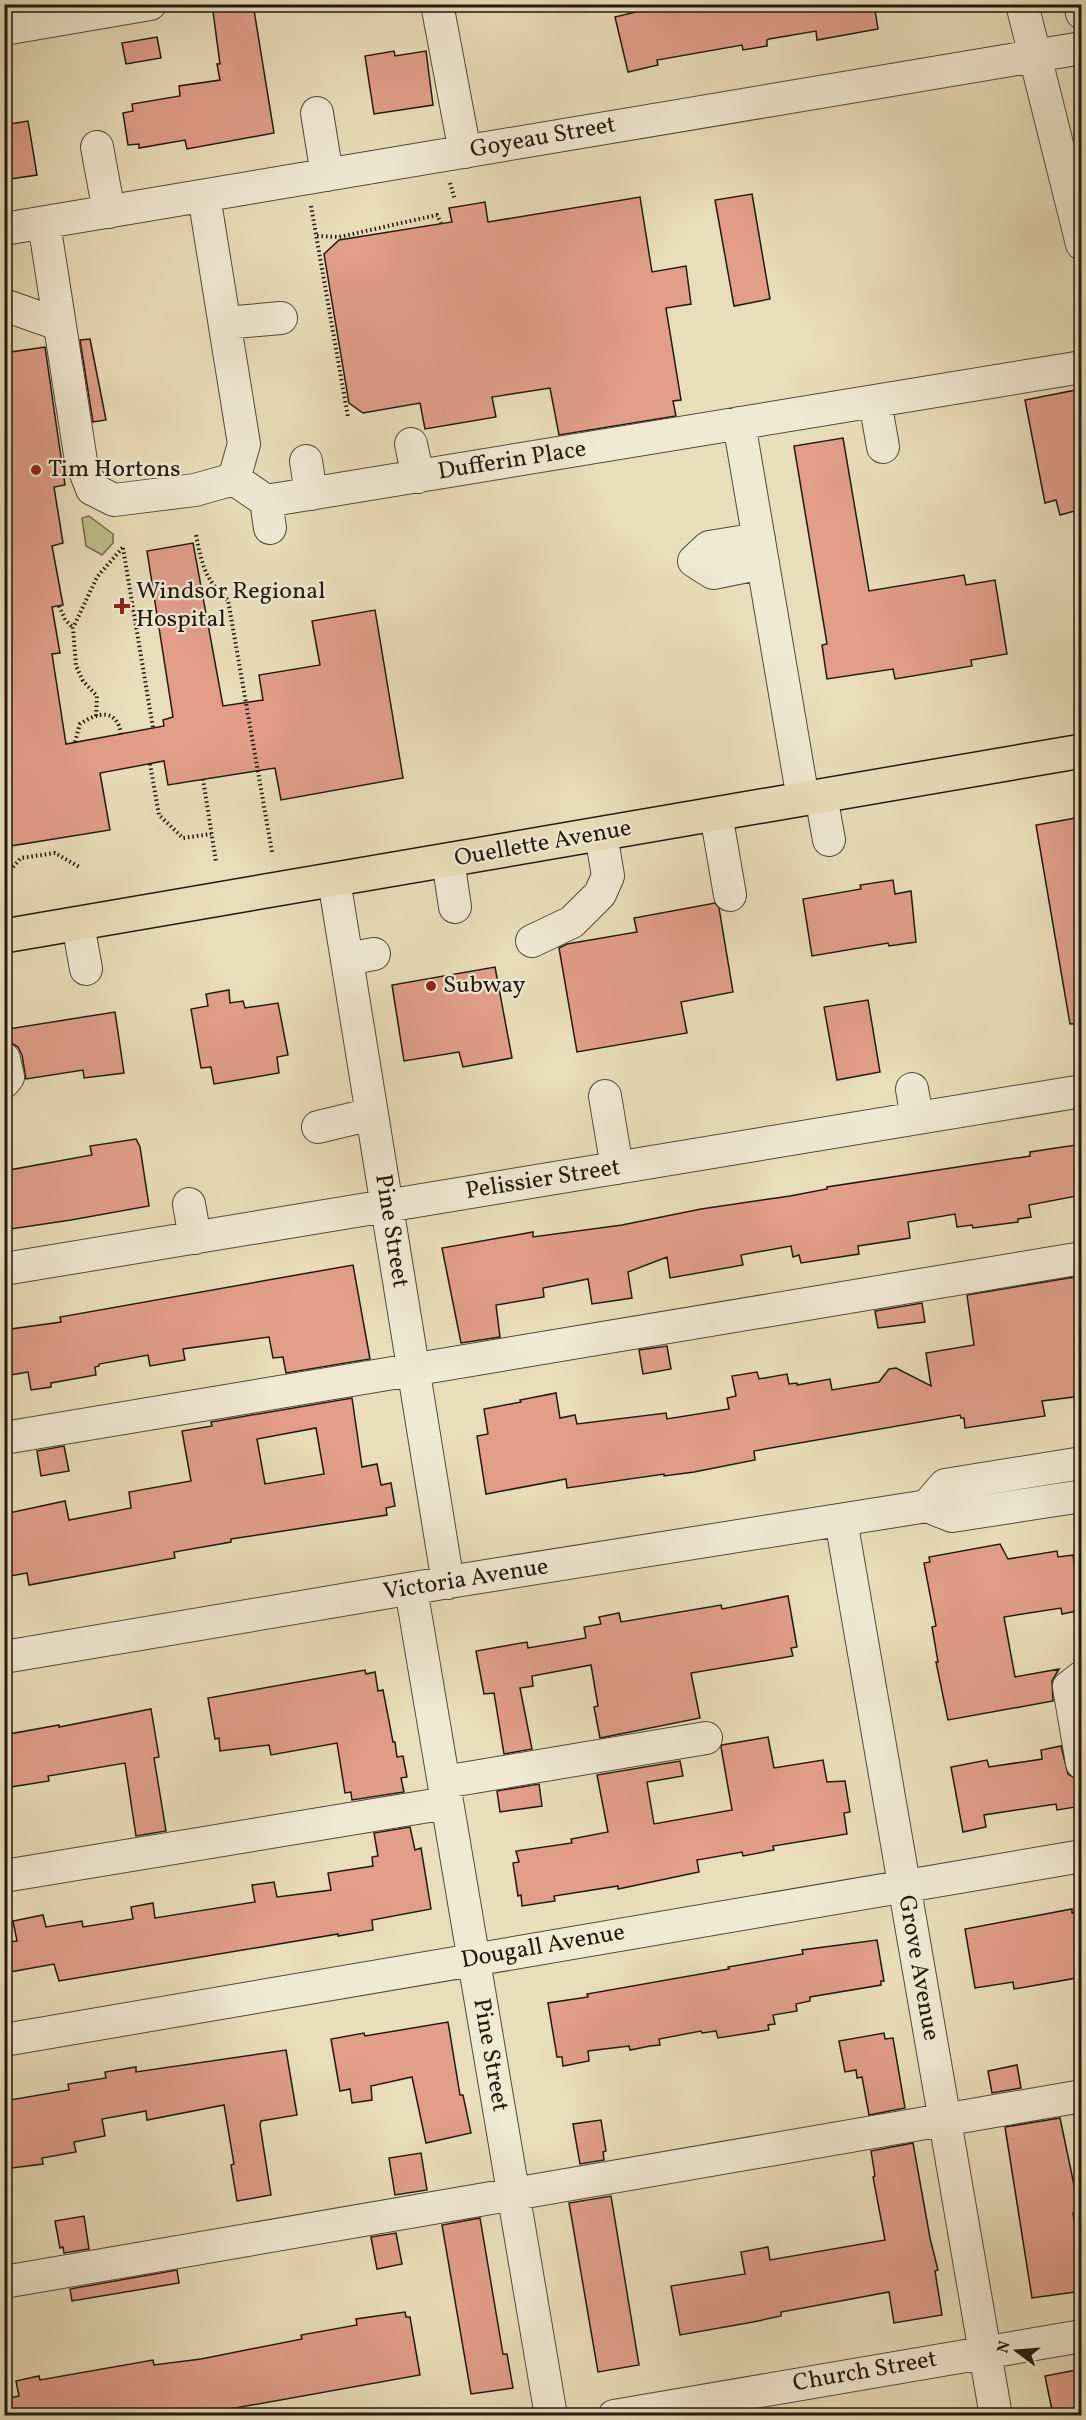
<svg xmlns="http://www.w3.org/2000/svg" width="1086" height="2420" viewBox="0 0 1086 2420" font-family="Vollkorn,serif">
<style>
.green{fill:#bebf8b;stroke:#706c4d;stroke-width:1.5}
.building{fill:#e29e8b;stroke:#21190f;stroke-width:1.5;fill-rule:evenodd}
.lines{fill:none;stroke-linecap:round;stroke-linejoin:round}
.minor-casing{stroke:#534a3a;stroke-width:34}
.major-casing{stroke:#21190f;stroke-width:36}
.path{stroke:#21190f;stroke-width:4;stroke-dasharray:1.5 3;stroke-linecap:butt}
.minor{stroke:#f1ead3;stroke-width:32}
.major{stroke:#e9debb;stroke-width:33}
.poi-dot{fill:#8f2418;stroke:#f1ead3;stroke-width:2}
.labels{text-anchor:middle;dominant-baseline:central;stroke-width:4.5;stroke-linejoin:round;paint-order:stroke}
.street-label{font-size:24px;fill:#21190f;stroke:#f1ead3}
.poi-label{font-size:24px;fill:#21190f;stroke:#f1ead3;text-anchor:start}
</style>
<rect width="100%" height="100%" fill="#e9debb"/>
<filter id="stains"><feTurbulence type="fractalNoise" baseFrequency=".00333" numOctaves="4"/><feColorMatrix values="0 0 0 0 .2 0 0 0 0 .09 0 0 0 0 .02 0 0 0 .5 -.17"/></filter>
<radialGradient id="worn" r=".72"><stop offset=".6" stop-color="#630" stop-opacity="0"/><stop offset="1" stop-color="#630" stop-opacity=".3"/></radialGradient>
<path class="green" d="M89 516 113 534V543L102 555 86 546 82 518Z"/>
<path class="building" d="M212 4H253L274 133 187 149 185 140 139 148V144L128 145 123 113 133 111 132 104 180 96 179 86 220 80 217 64H220Z
M668 4H874L878 29 817 40 816 31 769 39 767 40V46L743 50 742 45 657 60 658 65 628 72 615 17Z
M157 37 161 58 126 64 122 43Z
M394 51 395 56 426 51 433 105 374 114 365 56Z
M28 121 37 175 4 180V125Z
M752 194 770 299 734 306 715 200Z
M640 197 652 272 686 266 691 304 666 308 681 400 673 401 676 416 559 435 550 388 492 397 496 417 425 429 420 403 363 413 349 403 324 254 339 240 452 222 449 208 485 202 488 222Z
M90 339 106 420 93 422 80 340Z
M45 347 65 485 54 487 63 543 52 546 63 605 52 607 60 653 52 654 66 744 164 726 163 720 173 717 147 551 193 543 223 706 263 700 259 675 320 665 312 621 375 610 403 778 281 800 275 768 168 785 164 761 100 773 110 830 4 847V353Z
M1076 390 1082 422V509L1060 515 1056 500 1045 503 1025 400Z
M843 438 869 591 964 575 966 585 995 580 1007 654 971 660 972 666 895 679 893 669 827 679 822 645 827 644 794 446Z
M1082 817V1023L1070 1024 1036 825Z
M893 880 895 894 911 891 916 942 889 946 888 943 812 956 803 899 861 889 860 885Z
M715 903 719 908 733 992 681 1002 687 1033 577 1052 559 948 567 944 637 932 634 918Z
M495 967 512 1058 463 1067 459 1052 404 1061 392 985Z
M229 990 230 1003 243 1001 245 1008 278 1003 288 1055 277 1057 279 1073 214 1084 211 1067 201 1068 191 1009 208 1006 206 994Z
M868 1000 880 1072 837 1080 824 1007Z
M115 1012 124 1073 84 1078 83 1070 26 1079 22 1055 18 1047 10 1042 8 1029Z
M136 1139 140 1147 149 1206 71 1220 4 1230V1171L92 1155 90 1146Z
M1082 1144V1195L1029 1205 1031 1217 1018 1219V1222L973 1228 972 1225 957 1227 955 1214 908 1222 910 1238 858 1246 859 1254 801 1263 799 1255 793 1257 791 1246 741 1255 743 1265 670 1278 667 1257 628 1272 632 1298 592 1304 588 1279 543 1288 544 1297 496 1305 500 1337 461 1343 442 1248 533 1232V1237L622 1225 701 1209 790 1196 827 1189V1187L1030 1156V1152Z
M353 1265 370 1359 286 1373 283 1357 273 1358 269 1337 183 1349 185 1360 150 1366 148 1355 99 1364V1366L95 1367 96 1375 51 1383V1387L31 1390 28 1372 4 1376V1330L61 1322 60 1317Z
M1081 1276 1082 1396 1042 1401 1045 1416 965 1428 964 1418H961L960 1415 754 1451 755 1460 694 1472 664 1476V1474L567 1488 566 1479 486 1494 477 1436 488 1434 484 1409 521 1402 520 1400 556 1393 560 1418 575 1415 577 1424 666 1413 667 1419 729 1409 727 1398 736 1396 732 1376 757 1372 759 1379 787 1374 789 1384 797 1383V1385L830 1379 832 1390 879 1382 889 1369 896 1368 931 1386 926 1353 974 1345 967 1295Z
M922 1303 925 1322 878 1328 875 1311Z
M667 1346 671 1369 643 1374 639 1350Z
M352 1398 362 1467 377 1464 381 1485 391 1483 395 1506 386 1508 387 1515 231 1539V1542L174 1552 175 1558 29 1585 27 1573 4 1577V1514L65 1501 69 1520 131 1508 129 1492 191 1481 182 1431 212 1426 211 1422ZM316 1428 324 1474 265 1484 257 1439Z
M64 1446 69 1471 41 1476 37 1451Z
M1000 1544 1008 1559 1057 1551 1058 1557 1073 1555 1082 1610 1062 1614 1061 1608 1004 1617 1015 1677 1059 1669 1052 1681 1053 1701 948 1720 936 1662H938L932 1627 936 1626 924 1563 930 1562 929 1557Z
M788 1596 797 1647 791 1648 793 1656 691 1673 700 1718 600 1738 594 1707 598 1706 591 1665 532 1676 533 1686 520 1688 532 1749 504 1754 494 1693 484 1694 476 1651 527 1642 528 1648 586 1638 584 1627 601 1624 599 1617 619 1613 621 1622 721 1605 722 1609Z
M365 1670 366 1674 375 1672 378 1691 383 1690 393 1742H395L397 1757 403 1756 407 1777 401 1778 404 1792 352 1800 351 1792 345 1793 337 1743 271 1755 269 1745 220 1751 219 1738 215 1739 208 1698Z
M151 1709 159 1757 154 1758 166 1831 136 1836 125 1763 48 1776 49 1781 4 1788V1735L59 1725V1727Z
M768 1737 774 1768 823 1760 827 1782 845 1781 850 1812 844 1813 847 1834 773 1846 774 1850 743 1856 742 1852 697 1860 699 1872 618 1889V1886L554 1896 555 1901 522 1906 521 1895 518 1896 513 1863 519 1862 516 1851 572 1843 571 1839 608 1832 597 1775 680 1761 683 1776 647 1782 654 1824 732 1810 721 1747 722 1745Z
M1061 1746 1068 1774 1078 1780 1082 1806 1057 1810 1056 1804 984 1815 986 1827 963 1832 951 1767 987 1760 989 1767 1042 1759 1041 1750Z
M539 1784 542 1806 500 1812 497 1791Z
M410 1827 415 1850 421 1848 431 1909 372 1920 373 1930 338 1936V1934L59 1981 54 1964 4 1973V1943L17 1941 13 1921 43 1915 46 1927 82 1921 83 1927 133 1919 131 1907 153 1903 155 1918 255 1902 252 1885 274 1882 277 1897 331 1890 328 1873 373 1866 372 1857 378 1856 374 1833Z
M1072 1909V1913L1082 1911V1977L1014 1989 1013 1982 975 1988 965 1929Z
M877 1940 884 1981H881V1985L810 1997V2001L796 2004 797 2011 773 2015 775 2024 768 2025 769 2030 718 2038 716 2031 702 2033 701 2031 659 2039 660 2045 650 2046 630 2050 629 2046 588 2051 589 2061 563 2066 562 2057H557L548 2003 588 1997 587 1994 729 1969 728 1967 803 1954 802 1950Z
M448 2022 460 2095H463L471 2133 426 2143 412 2077 371 2086 372 2100 352 2103 350 2089 340 2091 331 2039 364 2033 365 2036Z
M884 2033 885 2039 893 2038 905 2108 869 2115 862 2077 857 2078 856 2070 845 2072 839 2041Z
M286 2050 297 2115 261 2121 260 2125 271 2195 237 2201 231 2165 234 2164 224 2105 147 2120 146 2111 102 2119 105 2136 74 2142 76 2152 42 2158 43 2164 12 2168 4 2101 69 2090 68 2084 106 2078 105 2072 136 2067V2072Z
M1017 2065 1021 2088 992 2093 988 2071Z
M1060 2118 1078 2204V2212L1073 2213 1082 2264V2288L1075 2289V2292L1032 2298 1005 2127Z
M601 2120 606 2151 603 2152 604 2160 580 2164 573 2124Z
M913 2143 930 2238 938 2270 935 2271 942 2315 894 2323 889 2292 781 2312V2316L753 2322 680 2335 671 2286 745 2274 741 2252 768 2247 770 2260 885 2240 873 2177 875 2176 871 2151Z
M421 2153 427 2190 395 2195 389 2158Z
M611 2196 639 2365 598 2372 569 2203Z
M84 2216 89 2249 64 2253 63 2247 60 2248 55 2221Z
M480 2218 503 2354H507L513 2388 471 2394 442 2225Z
M396 2233 402 2264 377 2269 371 2237Z
M177 2270 179 2283 72 2301 70 2289Z
M405 2312 406 2317H410L420 2375 196 2415H4V2399L19 2396 16 2381 39 2376 40 2380 153 2360 154 2365 201 2359 302 2339 301 2335 357 2325 356 2319Z
M1082 2369V2415H1053L1045 2376Z"/>
<g class="lines">
<defs>
<path id="minor" d="M437 4 465 152
M1022 4 1082 244
M1080 4 1082 13
M4 29 150 4
M317 113 327 175
M97 147 109 212
M204 196 244 444 234 479
M44 223 81 461 92 489 114 500 195 490 234 479
M4 229 1082 48
M4 305 58 324
M225 323 281 318
M875 401 883 447
M739 423 803 799
M411 444 418 477
M306 461 311 494
M234 479 266 501 1082 367
M266 501 270 528
M759 539 709 547 694 561 713 573 763 563
M821 796 829 840
M716 814 730 895
M448 860 455 907
M334 880 448 1583
M78 924 86 969
M532 941 572 922 600 894 608 876 601 834
M347 959 374 954
M4 1059 8 1077 4 1082
M912 1089 917 1118
M605 1096 617 1168
M318 1127 372 1114
M189 1204 195 1238
M4 1269 1082 1091
M4 1438 1082 1258
M927 1506 945 1485 1082 1463
M841 1520 996 2416
M411 1589 551 2416
M4 1657 455 1581 927 1506 952 1516 1082 1496
M1082 1677 1069 1687 1082 1763
M444 1782 706 1738
M4 1876 447 1803
M4 2040 1082 1856
M4 2282 1082 2096
M614 2416 1082 2336"/>
<path id="major" d="M4 936 1082 751"/>
</defs>
<use href="#minor" class="minor-casing"/>
<use href="#major" class="major-casing"/>
<path class="path" d="M450 183 455 200
M311 206 348 417
M317 236 339 237 437 215 441 223
M196 535C202 565 205 580 228 600L272 852
M123 548 153 728
M59 606 65 619 73 628
M96 716 97 696 83 681 76 666 73 628 97 577 123 547
M75 742 80 724C98 712 117 708 121 734
M150 764 159 815 183 838 211 834
M203 779 216 862
M4 877 21 858 55 853 81 868"/>
<use href="#minor" class="minor"/>
<use href="#major" class="major"/>
</g>
<g class="poi-dot">
<circle cx="36" cy="470" r="6"/>
<path d="M119 597h6v6h6v6h-6v6h-6v-6h-6v-6h6z"/>
<circle cx="431" cy="986" r="6"/>
</g>
<g class="labels">
<g class="street-label">
<text transform="translate(543 138) rotate(-10)">Goyeau Street</text>
<text transform="translate(512 461) rotate(-9)">Dufferin Place</text>
<text transform="translate(543 844) rotate(-10)">Ouellette Avenue</text>
<text transform="translate(543 1180) rotate(-9)">Pelissier Street</text>
<text transform="translate(391 1231) rotate(81)">Pine Street</text>
<text transform="translate(466 1580) rotate(-9)">Victoria Avenue</text>
<text transform="translate(543 1947) rotate(-10)">Dougall Avenue</text>
<text transform="translate(918 1968) rotate(80)">Grove Avenue</text>
<text transform="translate(490 2055) rotate(80)">Pine Street</text>
<text transform="translate(865 2372) rotate(-10)">Church Street</text>
</g>
<g class="poi-label">
<text x="48" y="470">Tim Hortons</text>
<text x="136" y="592">Windsor Regional<tspan x="136" dy="28">Hospital</tspan></text>
<text x="443" y="986">Subway</text>
</g>
</g>
<rect width="1086" height="2420" fill="none" stroke="#e9debb" stroke-width="24"/>
<rect x="6" y="6" width="1074" height="2408" fill="none" stroke="#21190f" stroke-width="3"/>
<rect x="12" y="12" width="1062" height="2396" fill="none" stroke="#21190f" stroke-width="1.5"/>
<g transform="translate(1017 2351) rotate(286)" stroke="#f1ead3" stroke-width="4.5" paint-order="stroke">
<path d="M0-4.5L10 22L0 15L-10 22Z" fill="#21190f"/>
<text y="-9" font-size="16" font-weight="bold" text-anchor="middle" fill="#21190f">N</text>
</g>
<rect width="100%" height="100%" filter="url(#stains)"/>
<rect width="100%" height="100%" fill="url(#worn)"/>
</svg>
